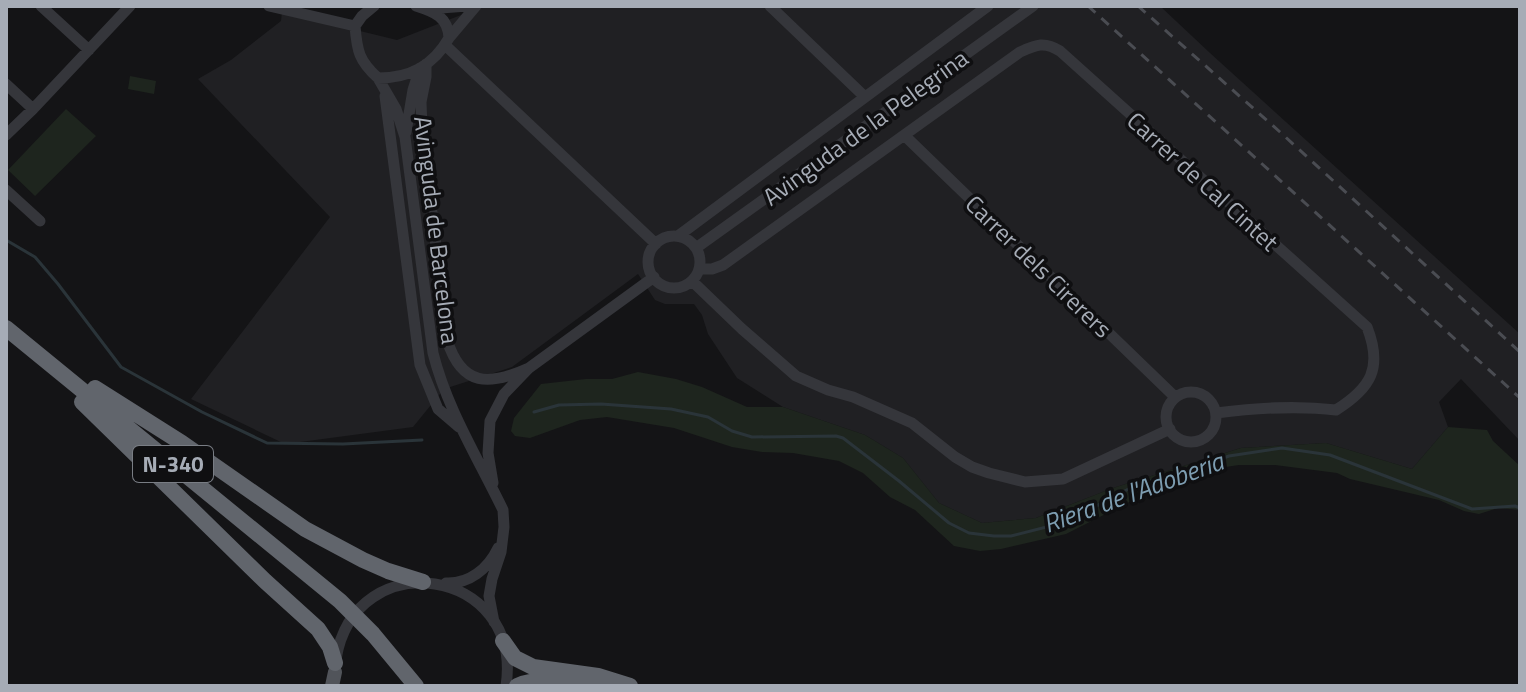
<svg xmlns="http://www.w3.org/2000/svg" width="1526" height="692" viewBox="0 0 1526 692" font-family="'Titillium Web',sans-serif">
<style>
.built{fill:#202023}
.green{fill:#1e251e}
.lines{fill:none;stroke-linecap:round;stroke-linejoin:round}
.stream{stroke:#2a3439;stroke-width:3}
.minor{stroke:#35363b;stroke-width:11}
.major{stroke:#51545a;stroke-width:14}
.highway{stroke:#61656c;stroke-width:16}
.rail{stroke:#4a4c52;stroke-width:3;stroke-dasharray:10 8;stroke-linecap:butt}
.labels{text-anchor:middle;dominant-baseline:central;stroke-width:7;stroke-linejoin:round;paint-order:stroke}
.shield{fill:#0f0f11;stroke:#797d84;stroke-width:2}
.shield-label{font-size:22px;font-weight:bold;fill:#a6acb6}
.street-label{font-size:24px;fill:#a6acb6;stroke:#0f0f11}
.water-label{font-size:26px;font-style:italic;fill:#7d9db1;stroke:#0f0f11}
</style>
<rect width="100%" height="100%" fill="#141416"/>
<path class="built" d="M484 6H1160L1210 53 1520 334V441L1461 379 1439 402 1448 427 1412 469 1326 443 1241 448 1113 488 1036 518 982 523 939 503 903 458 865 435 783 407 737 378 708 334 702 315 694 304H665L655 300 638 274 512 367 444 389 413 427 285 444 191 399 330 217 198 79 231 60 281 21 282 12 397 40Z"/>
<path class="green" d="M130 76 156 81 154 94 128 89Z
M66 109 96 136 35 196 8 170Z
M638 372 676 379 702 387 747 407H783L865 435 903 458 939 503 982 523 1036 518 1113 488 1241 448 1326 443 1412 469 1448 427 1487 430 1493 441 1520 466V510L1498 508 1479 514 1464 511 1439 500 1350 479 1337 473 1275 465H1239L1205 470 1166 489 1149 492 1066 534 1001 549 980 551 954 546 915 510 890 497 863 473 839 461 793 453 762 452 732 447 674 428 607 417 580 420 530 438 515 436 511 431 514 418 541 384 586 379H612Z"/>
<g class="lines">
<path class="stream" d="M6 240 35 257 58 284 121 367 202 412 267 443 343 444 422 440
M534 412 559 405 601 404 671 409 708 417 732 431 752 437 836 436 843 438 899 481 949 523 969 533 994 536H1011L1066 522 1138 484 1182 473 1229 456 1282 448 1330 455 1472 509 1515 506 1520 508"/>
<path class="minor" d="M41 6 89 50
M269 6 355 26
M374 6 362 16 355 26C357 51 359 61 378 78 410 78 433 66 449 38 448 17 435 12 416 6
M770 6 865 97
M428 9 467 6
M449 38 476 6
M445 45 656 244
M426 64V77L421 102 422 128 447 340C462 387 489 386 529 368
M378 78 396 109 405 137 433 353C447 409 478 458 503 510L504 527 501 552 492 579 489 596 494 622
M6 84 33 109
M385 96 420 365 438 409 459 427
M406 132 413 90 420 68
M6 135 33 109 130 6
M904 135 1175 397
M6 190 40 221
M678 236 988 6
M648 262a26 26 0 1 1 52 0a26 26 0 1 1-52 0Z
M696 248 1033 6
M699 269H712L723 265 1020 52C1036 45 1044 41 1060 51L1367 327C1383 368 1371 388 1336 410 1295 405 1256 408 1216 413
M692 281 742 329 796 376 828 390 853 397 912 423 955 457 972 467 989 473 1025 482 1063 479 1170 429
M1166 417a25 25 0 1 1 50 0a25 25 0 1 1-50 0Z
M493 483 488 453 490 421 504 394 529 368 654 277
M446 583C469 584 488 569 498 548
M336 659C355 542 524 567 506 686"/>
<path class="major" d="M332 686 335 672"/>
<path class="highway" d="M6 328 340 601 373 634 416 686
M95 388 182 443 305 529 363 560 388 571 423 582
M82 402 265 581 318 629 330 647 335 663
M503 641 515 658 533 667 598 676 630 686
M517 686C540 676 568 680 592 686"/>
<path class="rail" d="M1088 6 1520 398
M1138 6 1280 132 1520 352"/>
</g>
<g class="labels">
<rect class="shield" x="133" y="446" width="80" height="36" rx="6"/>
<g class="shield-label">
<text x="173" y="464">N-340</text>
</g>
<g class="street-label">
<text transform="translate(865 127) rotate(-36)">Avinguda de la Pelegrina</text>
<text transform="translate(1203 181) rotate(42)">Carrer de Cal Cintet</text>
<text transform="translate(437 230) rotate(83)">Avinguda de Barcelona</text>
<text transform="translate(1039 266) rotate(44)">Carrer dels Cirerers</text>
</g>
<g class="water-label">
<text transform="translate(1133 492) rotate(-20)">Riera de l'Adoberia</text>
</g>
</g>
<rect width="1526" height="692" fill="none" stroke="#a6acb6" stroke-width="16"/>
</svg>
